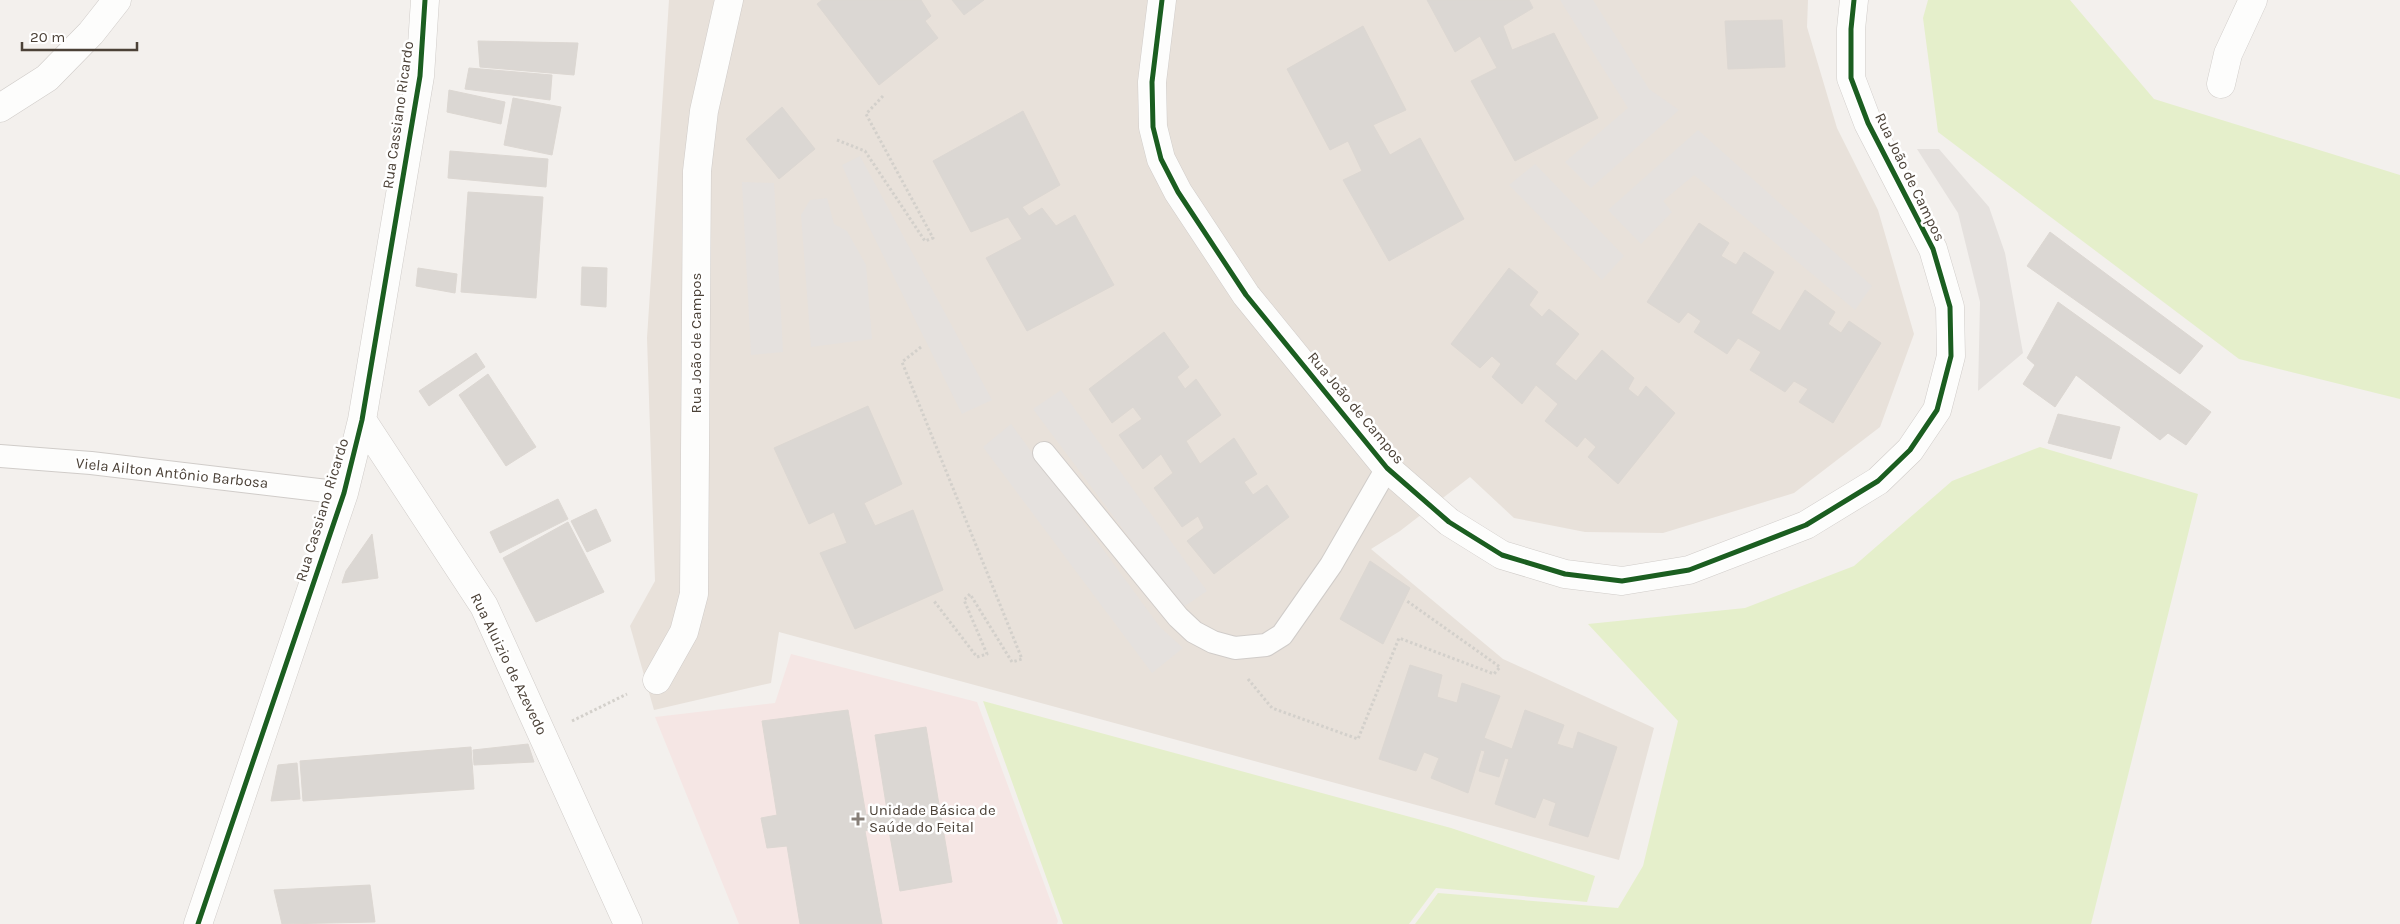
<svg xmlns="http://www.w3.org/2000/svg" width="2400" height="924" viewBox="0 0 2400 924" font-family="Karla,sans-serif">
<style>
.residential{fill:#e8e1da}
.medical{fill:#f5e6e4}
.green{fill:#e5efcb}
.parking{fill:#e5e1de}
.building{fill:#dbd7d3;stroke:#dcd7d2}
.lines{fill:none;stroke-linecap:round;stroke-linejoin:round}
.lane-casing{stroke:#d0ccc9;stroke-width:24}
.street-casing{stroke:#d0ccc9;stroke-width:29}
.path{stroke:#d3d0cb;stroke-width:3;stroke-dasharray:2.5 2.5;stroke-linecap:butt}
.lane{stroke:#fdfdfc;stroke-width:22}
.street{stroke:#fdfdfc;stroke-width:28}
.cycleway-casing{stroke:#fff;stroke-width:8}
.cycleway{stroke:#1b5e20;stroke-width:5}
.poi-dot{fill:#867e77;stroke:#fff;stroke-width:2}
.labels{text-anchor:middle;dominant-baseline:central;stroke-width:5;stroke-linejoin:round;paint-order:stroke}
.street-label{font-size:15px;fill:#4b4137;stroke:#fff}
.poi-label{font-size:15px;fill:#4b4137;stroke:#fff;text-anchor:start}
</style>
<rect width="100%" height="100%" fill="#f3f0ed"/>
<path class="residential" d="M669 0H1808L1807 27 1837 128 1878 210 1914 334 1880 427 1794 493 1663 533 1585 532 1514 518 1470 477 1400 531 1371 549 1503 659 1654 728 1619 860 779 632 771 683 654 710 630 626 655 581 647 338Z"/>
<path class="medical" d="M791 654 977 702 1058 921 1057 924H739L655 717 775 703Z"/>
<path class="green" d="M1928 0H2070L2154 99 2400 175V399L2239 359 1938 132 1923 18Z
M2040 447 2198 494 2091 924H1415L1438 893 1618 908 1643 866 1678 721 1588 624 1745 608 1854 566 1952 481Z
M983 701 1451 828 1595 876 1587 902 1436 888 1409 924H1063Z"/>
<path class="parking" d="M1560 0H1593L1649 89 1679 110 1591 188 1565 162 1628 108Z
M1698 130 1872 286 1855 310 1694 175 1663 201 1672 212 1641 244 1608 210Z
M1917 149H1939L1989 207 2005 253 2023 353 1978 391 1980 302 1958 213Z
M860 156 992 400 966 412 962 414 865 219 842 165Z
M1535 164 1624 256 1602 280 1509 185Z
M742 182 774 183 783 352 751 355Z
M827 198 834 224 847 231 866 265 872 339 811 347 801 215 810 200Z
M1061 390 1207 591 1182 608 1033 409Z
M1011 424 1160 627 1183 648 1152 673 983 447Z"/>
<path class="building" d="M822 0H921L931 16 925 21 938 38 879 85 817 4Z
M952 0H984L964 15Z
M1427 0H1529L1533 8 1503 26 1512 50 1554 33 1598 118 1515 161 1471 81 1497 68 1480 36 1455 52Z
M1782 20 1785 67 1728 69 1725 21Z
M1363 26 1406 110 1373 125 1390 155 1420 138 1464 219 1389 261 1343 180 1362 171 1348 141 1330 150 1287 69Z
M478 41 578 43 574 75 480 67Z
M469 68 552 75 550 100 465 89Z
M449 90 505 102 501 124 447 112Z
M513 98 561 107 552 155 504 145Z
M782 107 815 149 779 179 746 139Z
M1023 111 1060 185 1022 207 1029 216 1042 208 1056 226 1075 215 1114 285 1027 331 986 258 1022 239 1008 217 971 232 933 161Z
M450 151 548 159 546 187 448 178Z
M468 192 543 197 536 298 461 292Z
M1699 223 1729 243 1721 256 1736 265 1744 252 1774 272 1751 313 1780 331 1805 290 1835 312 1828 324 1841 333 1849 321 1881 343 1833 423 1799 402 1808 389 1794 381 1785 392 1750 370 1761 352 1738 338 1727 354 1694 332 1701 321 1688 312 1679 323 1647 302Z
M2050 232 2203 346 2180 374 2027 266Z
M582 267 607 268 606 307 581 305Z
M418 268 457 274 455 293 416 286Z
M1509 268 1538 292 1529 305 1542 317 1549 309 1579 334 1555 364 1576 381 1602 350 1634 378 1628 389 1638 397 1646 386 1675 413 1618 484 1588 457 1596 447 1585 437 1577 447 1545 421 1558 404 1536 385 1522 404 1492 377 1501 364 1492 356 1480 368 1451 344Z
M2058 302 2211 412 2186 445 2168 433 2160 440 2076 375 2055 407 2023 384 2035 365 2027 358Z
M1164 332 1189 367 1177 377 1185 389 1196 379 1221 415 1186 441 1200 464 1234 438 1257 474 1244 482 1253 495 1267 485 1289 517 1214 574 1187 541 1204 528 1198 516 1182 527 1154 488 1173 473 1161 454 1143 469 1119 435 1142 419 1133 407 1112 423 1089 389Z
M476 353 485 367 429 406 419 391Z
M488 374 536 447 506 466 459 395Z
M868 406 902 484 864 503 875 526 913 510 943 590 855 629 820 553 847 543 834 512 809 524 774 448Z
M2058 414 2120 427 2111 459 2048 443Z
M558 499 568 519 500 553 490 532Z
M596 509 611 541 587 552 571 521Z
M568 522 604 592 536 622 503 558Z
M372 534 378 578 342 583 346 571Z
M1370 561 1410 588 1383 644 1340 619Z
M1410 665 1442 675 1437 697 1457 703 1462 683 1500 696 1484 738 1512 749 1525 710 1564 725 1557 744 1573 749 1578 732 1617 747 1588 837 1549 825 1556 803 1543 798 1535 818 1495 804 1509 759 1505 758 1499 777 1479 771 1485 751 1481 750 1468 793 1431 778 1439 758 1424 752 1416 771 1379 759Z
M848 710 866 815 887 810 875 735 926 727 952 882 900 891 888 825 865 831 882 924H800L787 846 767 848 761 818 777 815 762 721Z
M528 744 534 762 474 765 473 750Z
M471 747 474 789 303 801 300 761Z
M297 763 300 799 271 801 278 765Z
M370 885 375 922 282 924 274 890Z"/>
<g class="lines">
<defs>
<path id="lane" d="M1044 453 1178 617 1194 632 1213 642 1235 648 1266 645 1282 635 1331 565 1387 468
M0 456 91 463 344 493"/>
<path id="street" d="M1162 0 1152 82 1153 127 1161 159 1178 192 1246 295 1387 468 1449 522 1502 555 1565 574 1622 581 1689 570 1806 525 1878 481 1910 450 1937 410 1951 356 1950 307 1933 249 1868 123 1851 78V29L1854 0
M2221 84 2228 54 2253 0
M0 108 47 78 91 33 117 0
M362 420 484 606 628 924
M657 680 684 632 694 594 697 171 704 111 729 0
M198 924 344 493 362 420 420 76 425 0"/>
</defs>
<use href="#lane" class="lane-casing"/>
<use href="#street" class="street-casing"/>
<path class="path" d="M837 140 865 151 925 241 933 238 866 114 883 96
M921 347 902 362 1022 659 1012 662 970 594 964 600 987 654 977 657 934 601
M1248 679 1272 708 1358 739 1399 638 1494 674 1500 667 1407 601
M572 721 627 694"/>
<use href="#lane" class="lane"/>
<use href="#street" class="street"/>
<defs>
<path id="cycleway" d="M1162 0 1152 82 1153 127 1161 159 1178 192 1246 295 1387 468 1449 522 1502 555 1565 574 1622 581 1689 570 1806 525 1878 481 1910 450 1937 410 1951 356 1950 307 1933 249 1868 123 1851 78V29L1854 0
M198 924 344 493 362 420 420 76 425 0"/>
</defs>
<use href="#cycleway" class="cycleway-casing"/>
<use href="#cycleway" class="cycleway"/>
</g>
<path class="poi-dot" d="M855.5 811.5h5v5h5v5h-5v5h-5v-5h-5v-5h5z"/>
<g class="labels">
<g class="street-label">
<text transform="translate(398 115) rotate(-82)">Rua Cassiano Ricardo</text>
<text transform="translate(1910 177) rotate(64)">Rua João de Campos</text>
<text transform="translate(696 343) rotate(-90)">Rua João de Campos</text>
<text transform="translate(1356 408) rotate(50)">Rua João de Campos</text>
<text transform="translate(172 473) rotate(6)">Viela Ailton Antônio Barbosa</text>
<text transform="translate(322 510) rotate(-73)">Rua Cassiano Ricardo</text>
<text transform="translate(509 664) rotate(64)">Rua Aluizio de Azevedo</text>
</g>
<g class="poi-label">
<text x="869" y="810">Unidade Básica de<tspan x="869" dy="17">Saúde do Feital</tspan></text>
</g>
</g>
<path d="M22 42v8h115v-8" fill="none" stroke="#4b4137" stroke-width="2.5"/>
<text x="30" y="42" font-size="15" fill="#4b4137" stroke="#ffffff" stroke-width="4" paint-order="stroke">20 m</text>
</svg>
